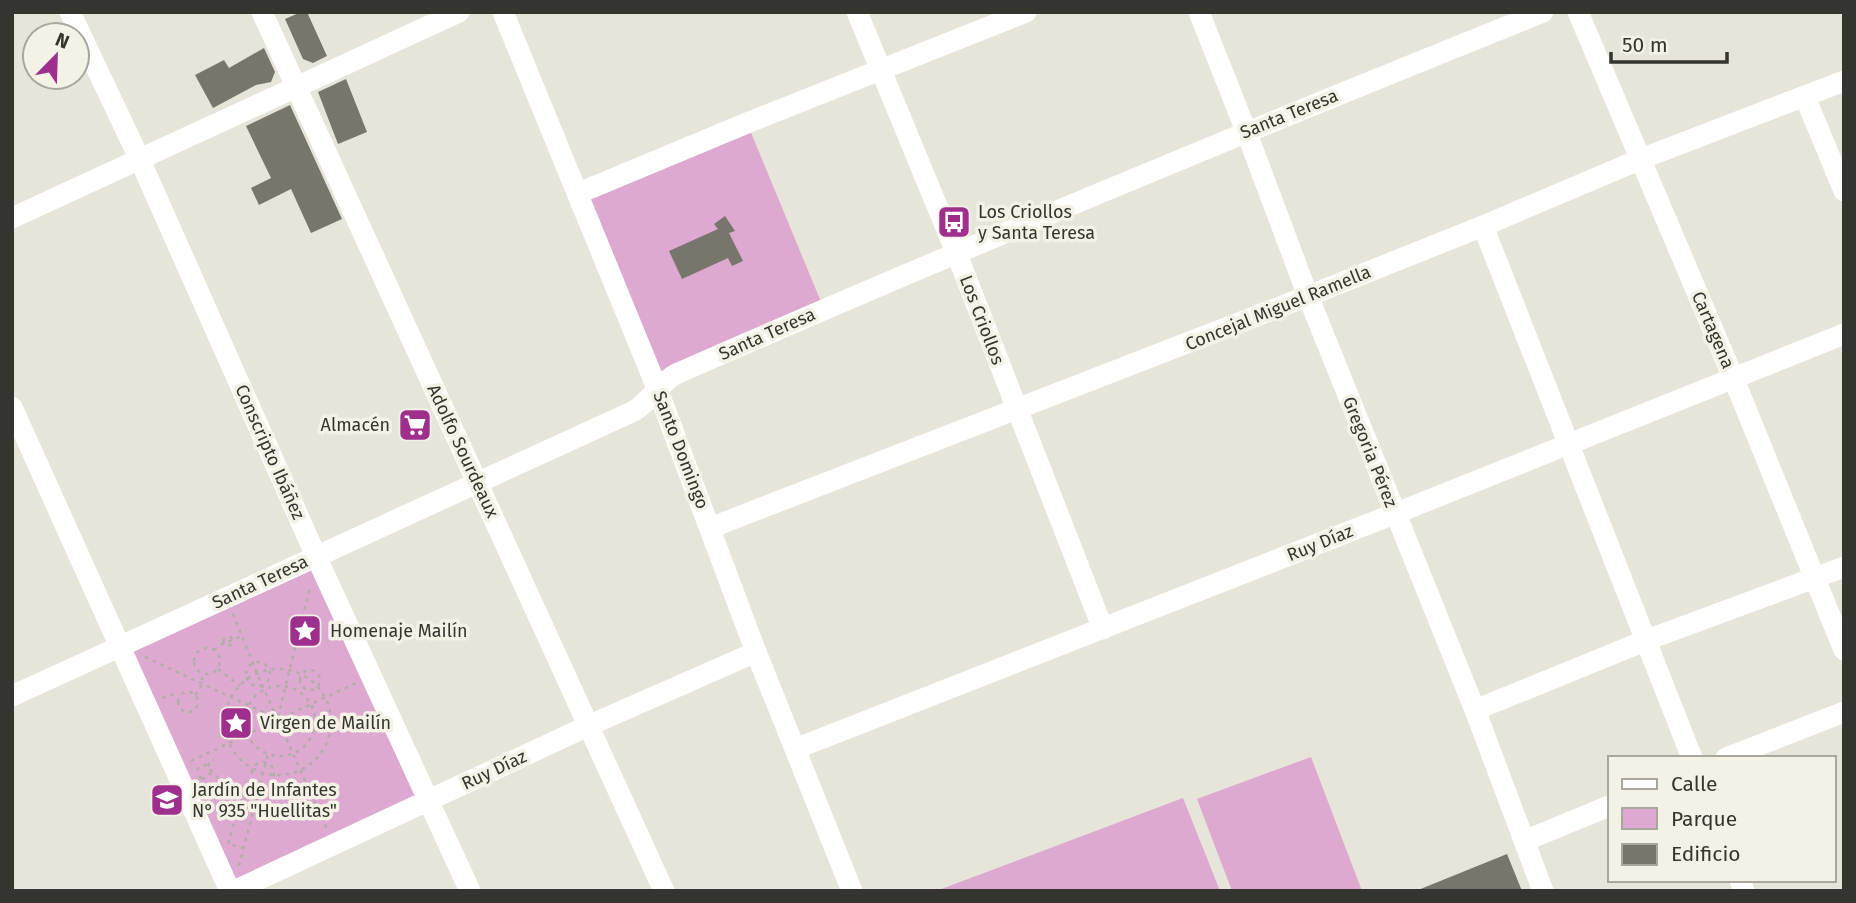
<svg xmlns="http://www.w3.org/2000/svg" width="1856" height="903" viewBox="0 0 1856 903" font-family="'Fira Sans',sans-serif">
<style>
.green{fill:#dda9d0}
.building{fill:#78766c}
.lines{fill:none;stroke-linecap:round;stroke-linejoin:round}
.path{stroke:#b0aea5;stroke-width:2.5;stroke-dasharray:3.5 5;stroke-linecap:butt}
.minor{stroke:#fff;stroke-width:21}
.labels{text-anchor:middle;dominant-baseline:central;stroke-width:7;stroke-linejoin:round;paint-order:stroke}
.street-label{font-size:18px;fill:#353530;stroke:#f4f2e6}
.poi-label{font-size:18px;fill:#353530;stroke:#f4f2e6;text-anchor:start}
</style>
<rect width="100%" height="100%" fill="#e7e4d9"/>
<path class="green" d="M747 123 824 309 657 388 579 193Z
M316 557 429 800 234 891 121 646Z
M1311 757 1362 891H1232L1197 799Z
M1183 798 1220 891H936Z"/>
<path class="building" d="M301 12H307L327 56 313 63 303 59 285 19Z
M264 48 275 72 271 82 256 85 213 108 195 75 224 60 229 68Z
M346 79 367 132 338 144 318 92Z
M290 105 342 219 311 233 291 189 259 205 251 188 271 178 246 126Z
M725 216 735 231 729 233 743 261 732 266 728 258 682 279 669 251 718 229 714 224Z
M424 411 431 425 428 426 430 431 408 441 399 423Z
M1507 854 1522 891H1418V890Z"/>
<g class="lines">
<path class="path" d="M233 614 262 685 327 829
M223.5 641a4.5 4.5 0 1 1 9 0a4.5 4.5 0 1 1-9 0Z
M194 661a13 13 0 1 1 26 0a13 13 0 1 1-26 0Z
M214 650 222 644 242 636
M145 657 278 719
M246 674a12 12 0 1 1 24 0a12 12 0 1 1-24 0Z
M218 669 240 686
M225 722a53 53 0 1 1 106 0a53 53 0 1 1-106 0Z
M300 680a10 10 0 1 1 20 0a10 10 0 1 1-20 0Z
M245 721a35 35 0 1 1 70 0a35 35 0 1 1-70 0Z
M178 702a10 10 0 1 1 20 0a10 10 0 1 1-20 0Z
M195 695 200 690 203 673
M162 698 175 694 178 696
M278 717 310 587
M191 761 356 683
M252 773a11 11 0 1 1 22 0a11 11 0 1 1-22 0Z
M208 766 211 760H214
M197 770 200 766 206 765 218 778 222 776
M199 776 202 779 208 793
M202 779 208 777 211 772
M244 848 228 844 242 797 256 801
M239 866 268 754"/>
<path class="minor" d="M70 12 140 160 316 556 470 891
M262 12 664 891
M503 12 657 388 756 652 852 891
M857 12 956 252 1103 629
M1199 12 1246 131 1308 296 1475 710 1543 891
M1578 12 1733 377 1844 650
M1805 97 1844 191
M579 193 747 123 1026 12
M12 218 459 12
M1483 226 1692 758
M12 407 230 891
M710 528 1308 296 1483 226 1641 159 1844 81
M12 696 634 411C651 401 659 383 676 374 963 248 1252 129 1543 12
M1475 710 1647 640 1844 567
M795 749 1394 514 1844 334
M1726 758 1844 712
M1524 841 1609 806
M1740 880 1744 891
M234 891 590 725 756 652"/>
</g>
<defs>
<symbol id="bus-square" viewBox="-11 -11 22 22"><rect x="-9" y="-9" width="18" height="18" rx="4" fill="#9f2f8d" stroke="#f4f2e6"/><path d="M-5-6H5V4H4V6H2V4H-2V6H-4V4H-5ZM-3.5-4V0h7V-4ZM-3.5 1.2v1.5H-2V1.2ZM2 1.2v1.5H3.5V1.2Z" fill="#fff"/></symbol>
<symbol id="supermarket-square" viewBox="-11 -11 22 22"><rect x="-9" y="-9" width="18" height="18" rx="4" fill="#9f2f8d" stroke="#f4f2e6"/><path d="M-6-5.5h2.5l.6 2H6L4.5 2H-2.5L-4.4-4H-6ZM-1.5 3.2a1.3 1.3 0 1 0 .1 0ZM3 3.2a1.3 1.3 0 1 0 .1 0Z" fill="#fff"/></symbol>
<symbol id="sight-square" viewBox="-11 -11 22 22"><rect x="-9" y="-9" width="18" height="18" rx="4" fill="#9f2f8d" stroke="#f4f2e6"/><path d="M0-6L1.8-2.2L6-1.7L2.9 1.2L3.7 5.4L0 3.3L-3.7 5.4L-2.9 1.2L-6-1.7L-1.8-2.2Z" fill="#fff"/></symbol>
<symbol id="school-square" viewBox="-11 -11 22 22"><rect x="-9" y="-9" width="18" height="18" rx="4" fill="#9f2f8d" stroke="#f4f2e6"/><path d="M0-5L7-2L0 1L-7-2ZM-4 1L0 2.5L4 1V4Q0 6-4 4Z" fill="#fff"/></symbol>
</defs>
<g fill-rule="evenodd">
<use href="#bus-square" x="935" y="203" width="38" height="38"/>
<use href="#supermarket-square" x="396" y="406" width="38" height="38"/>
<use href="#sight-square" x="286" y="612" width="38" height="38"/>
<use href="#sight-square" x="217" y="704" width="38" height="38"/>
<use href="#school-square" x="148" y="781" width="38" height="38"/>
</g>
<g class="labels">
<g class="street-label">
<text transform="translate(1289 114) rotate(-22)">Santa Teresa</text>
<text transform="translate(1278 308) rotate(-22)">Concejal Miguel Ramella</text>
<text transform="translate(982 320) rotate(69)">Los Criollos</text>
<text transform="translate(1713 330) rotate(67)">Cartagena</text>
<text transform="translate(767 334) rotate(-24)">Santa Teresa</text>
<text transform="translate(681 450) rotate(69)">Santo Domingo</text>
<text transform="translate(463 451) rotate(65)">Adolfo Sourdeaux</text>
<text transform="translate(270 452) rotate(66)">Conscripto Ibáñez</text>
<text transform="translate(1370 452) rotate(68)">Gregoria Pérez</text>
<text transform="translate(1320 543) rotate(-22)">Ruy Díaz</text>
<text transform="translate(260 582) rotate(-25)">Santa Teresa</text>
<text transform="translate(494 770) rotate(-25)">Ruy Díaz</text>
</g>
<g class="poi-label">
<text x="978" y="212">Los Criollos<tspan x="978" dy="21">y Santa Teresa</tspan></text>
<text x="390" y="425" text-anchor="end">Almacén</text>
<text x="330" y="631">Homenaje Mailín</text>
<text x="260" y="723">Virgen de Mailín</text>
<text x="192" y="790">Jardín de Infantes<tspan x="192" dy="21">N° 935 "Huellitas"</tspan></text>
</g>
</g>
<rect width="1856" height="903" fill="none" stroke="#353530" stroke-width="28"/>
<rect x="1608" y="756" width="228" height="126" fill="#f4f2e6" stroke="#a8a69d" stroke-width="2"/>
<rect x="1622" y="779" width="35" height="10" fill="#ffffff" stroke="#a8a69d" stroke-width="2"/>
<text x="1671" y="791" font-size="21" fill="#353530">Calle</text>
<rect x="1622" y="808" width="35" height="21" fill="#dda9d0" stroke="#a8a69d" stroke-width="2"/>
<text x="1671" y="826" font-size="21" fill="#353530">Parque</text>
<rect x="1622" y="844" width="35" height="21" fill="#78766c" stroke="#a8a69d" stroke-width="2"/>
<text x="1671" y="861" font-size="21" fill="#353530">Edificio</text>
<g transform="translate(56 56) rotate(23)"><circle r="33" fill="#f4f2e6" stroke="#a8a69d" stroke-width="2"/>
<path d="M0-5L12 26L0 18L-12 26Z" fill="#9f2f8d"/>
<text y="-10" font-size="19" font-weight="bold" text-anchor="middle" fill="#353530">N</text>
</g>
<path d="M1611 52v10h116v-10" fill="none" stroke="#353530" stroke-width="3.5"/>
<text x="1622" y="52" font-size="21" fill="#353530" stroke="#f4f2e6" stroke-width="5" paint-order="stroke">50 m</text>
</svg>
